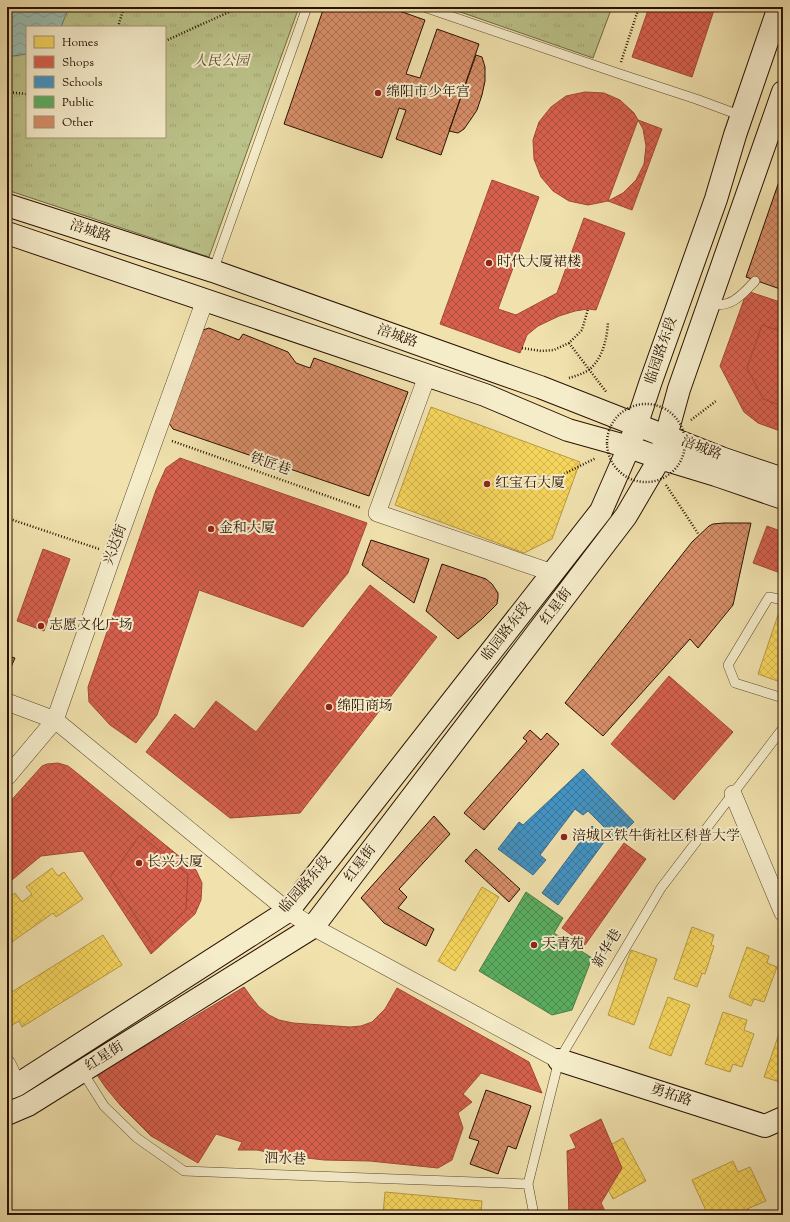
<svg xmlns="http://www.w3.org/2000/svg" width="790" height="1222" viewBox="0 0 790 1222" font-family="'Sorts Mill Goudy','Noto Serif SC',serif">
<style>
.park{fill:url(#park-tufts);stroke:#726a46;fill-rule:evenodd}
.water{fill:url(#water-waves);stroke:#6d786b}
.homes{fill:url(#homes-cross-hatch);stroke:#b89a41}
.shops{fill:url(#shops-cross-hatch);stroke:#a24837}
.schools{fill:url(#schools-cross-hatch);stroke:#3b6c89}
.public{fill:url(#public-cross-hatch);stroke:#4b7f45}
.building{fill:url(#building-cross-hatch);stroke:#291103}
.lines{fill:none;stroke-linecap:round;stroke-linejoin:round}
.lane-casing{stroke:#5b452e;stroke-width:10}
.street-casing{stroke:#5b452e;stroke-width:18}
.secondary-casing{stroke:#291103;stroke-width:24}
.path{stroke:#291103;stroke-width:2.5;stroke-dasharray:1 2;stroke-linecap:butt}
.lane{stroke:#f5ecca;stroke-width:9}
.street{stroke:#f5ecca;stroke-width:17}
.secondary{stroke:#f5ecca;stroke-width:22}
.path-bridge{stroke:#291103;stroke-width:2.5;stroke-dasharray:1 2;stroke-linecap:butt}
.poi-dot{fill:#8f2418;stroke:#f5ecca;stroke-width:1.5}
.labels{text-anchor:middle;dominant-baseline:central;stroke-width:4;stroke-linejoin:round;paint-order:stroke}
.park-label{font-size:14px;font-style:italic;fill:#5c4f32;stroke:#f5ecca}
.poi-label{font-size:14px;fill:#291103;stroke:#f5ecca;text-anchor:start}
.street-label{font-size:14px;fill:#291103;stroke:#f5ecca}
</style>
<defs>
<pattern id="park-tufts" width="24" height="20" patternUnits="userSpaceOnUse"><rect width="24" height="20" fill="#bbc289"/><path d="M3 7l-1-3M5 7V3M7 7l1-3M15 17l-1-3M17 17v-4M19 17l1-3" fill="none" stroke="#a1a675"/></pattern>
<pattern id="water-waves" width="16" height="10" patternUnits="userSpaceOnUse"><rect width="16" height="10" fill="#9bbcb1"/><path d="M0 5q4-4 8 0t8 0" fill="none" stroke="#86a197"/></pattern>
<pattern id="homes-cross-hatch" width="8" height="8" patternUnits="userSpaceOnUse"><rect width="8" height="8" fill="#f6d55c"/><path d="M0 0l8 8M0 8l8-8" fill="none" stroke="#d3b64e"/></pattern>
<pattern id="shops-cross-hatch" width="8" height="8" patternUnits="userSpaceOnUse"><rect width="8" height="8" fill="#d6604d"/><path d="M0 0l8 8M0 8l8-8" fill="none" stroke="#ae4e3e"/></pattern>
<pattern id="schools-cross-hatch" width="8" height="8" patternUnits="userSpaceOnUse"><rect width="8" height="8" fill="#4393c3"/><path d="M0 0l8 8M0 8l8-8" fill="none" stroke="#38779c"/></pattern>
<pattern id="public-cross-hatch" width="8" height="8" patternUnits="userSpaceOnUse"><rect width="8" height="8" fill="#5aae61"/><path d="M0 0l8 8M0 8l8-8" fill="none" stroke="#4a8c4e"/></pattern>
<pattern id="building-cross-hatch" width="8" height="8" patternUnits="userSpaceOnUse"><rect width="8" height="8" fill="#d78e68"/><path d="M0 0l8 8M0 8l8-8" fill="none" stroke="#ae7353"/></pattern>
</defs>
<rect width="100%" height="100%" fill="#f0e1ad"/>
<filter id="stains"><feTurbulence type="fractalNoise" baseFrequency=".005" numOctaves="4"/><feColorMatrix values="0 0 0 0 .2 0 0 0 0 .09 0 0 0 0 .02 0 0 0 .5 -.17"/></filter>
<radialGradient id="worn" r=".72"><stop offset=".6" stop-color="#630" stop-opacity="0"/><stop offset="1" stop-color="#630" stop-opacity=".3"/></radialGradient>
<path class="park" d="M7 7H299L209 257 7 190ZM27 27H165V137H27Z
M446 7H612L593 58Z"/>
<path class="water" d="M7 7H67V12L61 27H27V54L13 56 7 55Z"/>
<path class="homes" d="M431 407 580 462 552 539 524 553 395 505Z
M185 467 274 497 238 593 147 561Z
M779 612 783 613V683L758 674Z
M52 868 58 876 64 872 83 899 56 917 53 913 9 944 11 948 7 949V899L15 893 22 902 32 894 26 887Z
M482 887 499 897 455 971 438 961Z
M692 927 714 935 711 945 714 946 705 974 702 973 697 987 674 979Z
M103 935 122 965 22 1027 19 1021 12 1025 7 1017V995Z
M747 947 769 956 767 963 777 967 764 1002 754 999 751 1006 729 997Z
M631 950 657 959 634 1025 608 1015Z
M668 997 690 1005 671 1056 649 1048Z
M723 1012 747 1020 744 1030 754 1034 742 1067 733 1064 730 1072 705 1064Z
M782 1025 783 1026V1083L764 1077Z
M623 1138 646 1181 613 1199 590 1156Z
M733 1161 738 1172 750 1167 766 1201 747 1209 749 1215H708L692 1180Z
M385 1192 482 1201 481 1215H395L383 1214Z"/>
<path class="shops" d="M649 7H715L692 77 632 57Z
M585 92 604 93 620 100 634 113 638 120 608 201 588 205 569 201 553 191 541 177 534 159 533 140 539 122 551 107 566 96Z
M638 120 662 129 632 210 608 201 623 193 636 180 644 164 646 146 643 129Z
M492 180 539 197 498 309 516 315 557 293 584 218 625 233 596 310 588 309 575 311 559 316 538 326 527 335 520 353 440 324Z
M747 291 783 303V432L758 423 744 412 720 366Z
M762 325 783 332V406L763 399 747 368Z
M180 458 367 523 348 573 303 627 199 590 157 715 136 743 110 725 100 714 89 702 88 687 156 490 166 468Z
M767 526 783 532V574L753 563Z
M43 549 70 559 44 631 17 621Z
M370 585 437 637 300 813 230 818 146 752 175 714 194 729 216 701 256 732Z
M669 676 733 732 674 800 611 744Z
M58 763 68 766 72 769 196 870 202 883 201 900 195 914 151 954 83 851 41 856 7 884V805L42 766 47 764Z
M140 835 188 874 186 909 153 943 110 877Z
M624 843 646 859 585 945 562 928Z
M244 987 252 998 259 1007 269 1015 279 1020 293 1023 350 1027 361 1026 372 1022 385 1009 397 988 529 1062 542 1093 481 1073 463 1094 472 1102 458 1113 463 1128 452 1160 438 1168 370 1161 324 1160 282 1155 257 1150H238L242 1142 216 1134 198 1163 151 1136 121 1106 106 1088 97 1075Z
M601 1119 622 1168 601 1203 607 1215H569L567 1151 576 1148 570 1135Z"/>
<path class="schools" d="M583 769 634 822 616 839 588 811 583 815 575 809 540 855 546 860 533 875 498 849 519 822 523 825Z
M592 826 607 838 558 905 542 893Z"/>
<path class="public" d="M526 892 563 918 554 933 592 958 572 1010 552 1015 479 971Z"/>
<path class="building" d="M324 7H388L425 20 406 74 420 78 437 29 479 44 441 155 396 139 406 110 399 108 382 158 284 124Z
M476 55 482 57 485 67V81L482 95 477 110 471 119 464 129 458 133 449 131Z
M783 170V290L746 277Z
M209 328 239 340 243 334 288 352 296 363 310 368 314 358 408 392 369 496 173 429 169 423 170 416 200 331Z
M724 523H751L733 605 698 648 690 639 603 736 565 703 692 542 709 526 713 524Z
M371 540 429 559 414 603 362 565Z
M442 564 486 579 492 584 498 593V597L497 604 482 619 458 639 426 611Z
M7 656 15 658 11 667 7 666Z
M530 730 541 740 547 733 559 744 484 830 464 813 527 741 523 738Z
M434 816 450 834 399 889 407 897 398 908 434 929 426 946 384 923 361 898Z
M476 849 520 889 509 902 465 861Z
M486 1090 531 1106 516 1149 508 1146 498 1174 470 1164 479 1141 469 1138Z"/>
<g class="lines">
<defs>
<path id="lane" d="M424 7 617 73 696 99 742 116
M213 271 307 7
M709 303C730 310 743 294 755 281
M783 600 769 597 728 665 735 683 783 698
M82 1071 104 1106 137 1138 184 1171 528 1184
M534 1215 528 1184 559 1060 661 888 783 728"/>
<path id="street" d="M427 376 377 513 553 573
M7 702 55 720 288 911 313 927 559 1060
M7 777 55 720 113 554 205 300
M733 794 783 913
M7 1064 17 1085"/>
<path id="secondary" d="M7 205 213 271 494 371 540 387 721 458 783 479
M7 233 485 395 568 430 629 447 660 458 716 475 783 498
M559 1060 765 1126 783 1118
M7 1089 17 1085 288 911 601 511 629 447 651 381 716 199 735 135 779 7
M7 1114 28 1105 313 927 626 516 660 458 679 389 783 92"/>
</defs>
<use href="#lane" class="lane-casing"/>
<use href="#street" class="street-casing"/>
<use href="#secondary" class="secondary-casing"/>
<path class="path" d="M118 27 124 7
M165 41 240 7
M621 62 639 7
M7 92 27 94
M569 343 607 393
M522 348 541 351 554 350 569 343 582 330 588 309
M569 378C576 376 585 373 590 369 603 357 607 339 608 322
M691 420 716 401
M172 441 361 508
M556 478 596 458
M666 485 699 535
M7 518 99 549"/>
<use href="#lane" class="lane"/>
<use href="#street" class="street"/>
<use href="#secondary" class="secondary"/>
<path class="path-bridge" d="M607 443a39 39 0 1 1 78 0a39 39 0 1 1-78 0Z"/>
</g>
<g class="poi-dot">
<circle cx="378" cy="93" r="4"/>
<circle cx="489" cy="263" r="4"/>
<circle cx="487" cy="484" r="4"/>
<circle cx="211" cy="529" r="4"/>
<circle cx="41" cy="626" r="4"/>
<circle cx="329" cy="707" r="4"/>
<circle cx="564" cy="837" r="4"/>
<circle cx="139" cy="863" r="4"/>
<circle cx="534" cy="945" r="4"/>
</g>
<g class="labels">
<g class="park-label">
<text x="221" y="62">人民公园</text>
</g>
<g class="poi-label">
<text x="386" y="93">绵阳市少年宫</text>
<text x="497" y="263">时代大厦裙楼</text>
<text x="495" y="484">红宝石大厦</text>
<text x="219" y="529">金和大厦</text>
<text x="49" y="626">志愿文化广场</text>
<text x="337" y="707">绵阳商场</text>
<text x="572" y="837">涪城区铁牛街社区科普大学</text>
<text x="147" y="863">长兴大厦</text>
<text x="542" y="945">天青苑</text>
</g>
<g class="street-label">
<text transform="translate(90 232) rotate(18)">涪城路</text>
<text transform="translate(397 337) rotate(20)">涪城路</text>
<text transform="translate(662 351) rotate(-71)">临园路东段</text>
<text transform="translate(701 449) rotate(21)">涪城路</text>
<text transform="translate(270 465) rotate(19)">铁匠巷</text>
<text transform="translate(116 545) rotate(-70)">兴达街</text>
<text transform="translate(557 607) rotate(-53)">红星街</text>
<text transform="translate(507 632) rotate(-52)">临园路东段</text>
<text transform="translate(361 864) rotate(-53)">红星街</text>
<text transform="translate(306 885) rotate(-49)">临园路东段</text>
<text transform="translate(608 949) rotate(-59)">新华巷</text>
<text transform="translate(105 1057) rotate(-32)">红星街</text>
<text transform="translate(671 1096) rotate(18)">勇拓路</text>
<text transform="translate(285 1160) rotate(2)">泗水巷</text>
</g>
</g>
<rect width="790" height="1222" fill="none" stroke="#f0e1ad" stroke-width="24"/>
<rect x="8" y="8" width="774" height="1206" fill="none" stroke="#291103" stroke-width="2"/>
<rect x="12" y="12" width="766" height="1198" fill="none" stroke="#291103"/>
<rect x="26" y="26" width="140" height="112" fill="#f5ecca" stroke="#a3947a"/>
<rect x="34" y="36" width="20" height="12" fill="#f6d55c" stroke="#a3947a"/>
<text x="62" y="46" font-size="12" fill="#291103">Homes</text>
<rect x="34" y="56" width="20" height="12" fill="#d6604d" stroke="#a3947a"/>
<text x="62" y="66" font-size="12" fill="#291103">Shops</text>
<rect x="34" y="76" width="20" height="12" fill="#4393c3" stroke="#a3947a"/>
<text x="62" y="86" font-size="12" fill="#291103">Schools</text>
<rect x="34" y="96" width="20" height="12" fill="#5aae61" stroke="#a3947a"/>
<text x="62" y="106" font-size="12" fill="#291103">Public</text>
<rect x="34" y="116" width="20" height="12" fill="#d78e68" stroke="#a3947a"/>
<text x="62" y="126" font-size="12" fill="#291103">Other</text>
<rect width="100%" height="100%" filter="url(#stains)"/>
<rect width="100%" height="100%" fill="url(#worn)"/>
</svg>
